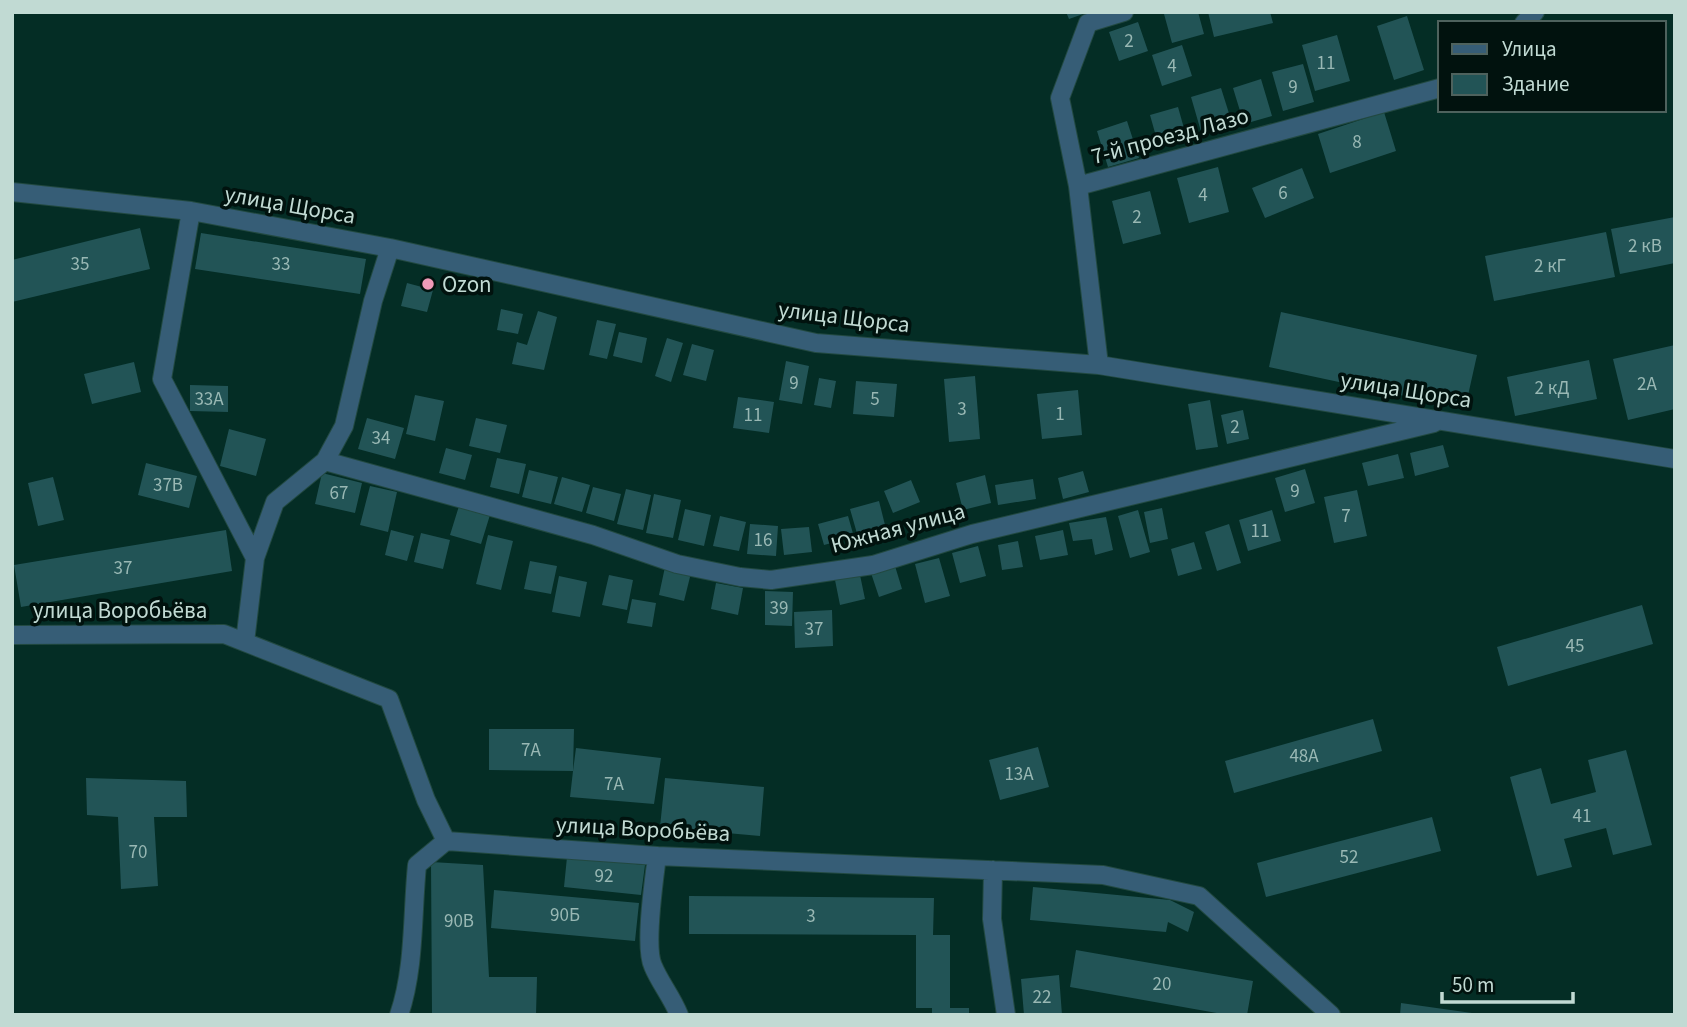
<svg xmlns="http://www.w3.org/2000/svg" width="1687" height="1027" viewBox="0 0 1687 1027" font-family="'Source Sans 3',sans-serif">
<style>
.building{fill:#225456}
.lines{fill:none;stroke-linecap:round;stroke-linejoin:round}
.street-casing{stroke:#224941;stroke-width:20}
.street{stroke:#365d76;stroke-width:18}
.poi-dot{fill:#ef9ab8;stroke:#01120e;stroke-width:2.5}
.labels{text-anchor:middle;dominant-baseline:central;stroke-width:7;stroke-linejoin:round;paint-order:stroke}
.number-label{font-size:19px;fill:#99b8b4}
.street-label{font-size:23px;fill:#c1dad3;stroke:#01120e}
.poi-label{font-size:23px;fill:#c1dad3;stroke:#01120e;text-anchor:start}
</style>
<rect width="100%" height="100%" fill="#042d25"/>
<path class="building" d="M1066 12H1086V13L1069 19Z
M1172 12H1198L1204 34 1172 43 1164 14Z
M1208 12H1270L1273 23 1214 37Z
M1407 16 1424 70 1394 80 1377 26Z
M1138 22 1148 51 1119 61 1109 32Z
M1337 35 1350 81 1315 91 1302 45Z
M1182 45 1192 76 1162 86 1152 55Z
M1303 64 1314 102 1283 111 1272 72Z
M1261 79 1272 116 1244 124 1233 88Z
M1221 88 1233 126 1202 135 1191 97Z
M1178 107 1187 139 1159 147 1150 115Z
M1384 112 1396 151 1330 173 1318 134Z
M1127 121 1139 158 1108 167 1097 131Z
M1218 167 1229 212 1189 223 1177 178Z
M1302 168 1314 198 1265 218 1252 188Z
M1150 191 1161 234 1123 244 1112 201Z
M1675 217V263L1620 274 1611 229Z
M140 228 150 269 12 302V260Z
M1606 232 1615 277 1494 301 1485 256Z
M201 233 366 259 360 294 195 269Z
M407 283 433 290 427 312 401 306Z
M501 309 523 314 518 334 497 330Z
M538 311 557 317 544 370 512 364 517 342 527 345Z
M1281 312 1477 355 1465 409 1269 367Z
M597 320 616 324 607 359 589 355Z
M619 332 647 338 642 363 613 356Z
M667 338 683 343 671 382 655 376Z
M692 344 714 350 706 381 683 375Z
M1675 345V409L1628 420 1613 359Z
M1589 360 1597 399 1515 416 1507 377Z
M786 361 809 366 802 404 779 400Z
M134 362 141 392 92 404 84 374Z
M975 376 980 439 949 442 944 379Z
M819 378 836 381 831 408 814 405Z
M856 381 897 384 894 417 853 414Z
M190 385 228 386V412L190 411Z
M1078 390 1082 435 1042 439 1037 394Z
M415 395 444 401 435 441 406 434Z
M738 397 774 402 769 433 733 428Z
M1210 400 1218 447 1196 450 1188 404Z
M1243 410 1249 439 1227 444 1221 415Z
M367 418 404 428 395 459 358 449Z
M476 418 507 425 500 453 469 446Z
M229 429 266 439 256 476 220 466Z
M1443 445 1449 467 1415 476 1410 453Z
M446 448 472 455 465 480 439 473Z
M1398 454 1404 478 1368 486 1362 463Z
M497 458 526 464 519 494 490 487Z
M146 463 197 476 189 508 138 495Z
M1305 469 1315 503 1285 512 1275 478Z
M529 470 558 477 551 504 522 497Z
M1083 471 1089 492 1063 499 1058 478Z
M322 473 362 483 355 513 315 504Z
M985 475 991 503 963 510 956 483Z
M53 477 64 520 38 526 28 483Z
M562 477 590 485 582 512 554 504Z
M1033 479 1036 499 998 505 995 485Z
M911 480 920 502 893 513 884 491Z
M370 486 397 492 388 532 360 525Z
M593 487 621 494 614 521 586 513Z
M626 489 651 495 643 530 617 524Z
M1357 490 1367 536 1334 543 1324 497Z
M654 494 681 500 673 538 646 533Z
M879 501 886 529 858 537 850 509Z
M459 506 490 515 481 544 450 535Z
M1162 508 1168 539 1150 543 1144 512Z
M685 509 711 515 704 546 678 540Z
M1138 510 1150 552 1130 558 1118 516Z
M1272 510 1281 541 1248 551 1239 520Z
M720 516 746 522 739 551 713 546Z
M848 516 854 537 824 545 818 524Z
M1106 517 1113 550 1095 555 1092 539 1073 541 1069 523Z
M750 524 778 526 776 556 747 554Z
M1229 524 1241 563 1217 571 1205 532Z
M809 527 812 552 784 555 781 529Z
M226 530 232 571 21 607 14 565Z
M391 530 414 536 407 561 385 555Z
M1063 530 1068 555 1040 560 1035 536Z
M421 533 450 540 443 569 414 562Z
M488 535 513 541 501 590 476 584Z
M1018 541 1023 567 1002 570 998 545Z
M1194 542 1202 569 1178 576 1171 549Z
M978 546 986 576 960 583 952 553Z
M939 558 950 596 925 603 915 564Z
M530 561 557 566 551 594 524 589Z
M895 566 902 589 879 597 871 573Z
M665 567 691 573 684 601 659 595Z
M609 575 633 580 627 610 602 605Z
M860 575 865 599 840 605 835 580Z
M559 576 587 582 580 617 552 612Z
M716 583 743 588 738 615 711 609Z
M765 591 793 592 792 626 765 625Z
M632 599 656 603 652 627 627 623Z
M1642 605 1653 644 1508 686 1497 647Z
M832 610 833 646 795 648 794 612Z
M1373 719 1382 751 1234 793 1225 761Z
M489 729H574L573 771 576 748 661 758 654 804 570 797 573 771 489 770Z
M1038 747 1049 787 1000 800 989 760Z
M1626 750 1652 845 1613 855 1606 828 1564 839 1572 867 1537 876 1510 777 1541 768 1551 804 1596 792 1588 760Z
M86 778 186 781 187 817H154L158 886 121 889 118 817 87 815Z
M665 778 764 787 760 836 660 827Z
M1432 817 1441 851 1266 897 1257 863Z
M567 857 645 865 641 895 564 887Z
M431 862 483 865 489 977H537L536 1015H432Z
M1033 887 1170 900 1194 912 1188 932 1168 922 1166 932 1030 920Z
M494 890 639 903 635 941 491 928Z
M689 896 934 898 933 935H950V1008H969V1015H932V1008H916V935L689 934Z
M1076 950 1253 981 1247 1015H1228L1070 987Z
M1059 975 1062 1015H1024L1021 979Z
M1401 1003 1472 1013V1015H1400Z"/>
<g class="lines">
<defs>
<path id="street" d="M1124 12 1088 23 1060 98 1078 186 1440 88
M1524 23 1535 12
M1078 186 1099 365
M12 192 191 211 390 248 816 343 1099 365 1675 459
M191 211 162 379 255 558
M325 461 593 535 677 564 740 577 771 580 873 565 972 534 1434 423
M12 635 224 634 389 699 426 800 446 841 657 856 1103 875 1199 896 1331 1015
M245 642 255 558 275 502 325 461 344 426 373 301 390 248
M657 856C654 880 644 947 653 966 660 983 672 997 679 1015
M993 870 992 919 1006 1015
M399 1015C415 968 412 915 417 865L446 841"/>
</defs>
<use href="#street" class="street-casing"/>
<use href="#street" class="street"/>
</g>
<circle class="poi-dot" cx="428" cy="284" r="7"/>
<g class="labels">
<g class="number-label">
<text x="1129" y="41">2</text>
<text x="1326" y="63">11</text>
<text x="1172" y="66">4</text>
<text x="1293" y="87">9</text>
<text x="1357" y="142">8</text>
<text x="1283" y="193">6</text>
<text x="1203" y="195">4</text>
<text x="1137" y="217">2</text>
<text x="1645" y="246">2 кВ</text>
<text x="80" y="264">35</text>
<text x="281" y="264">33</text>
<text x="1550" y="266">2 кГ</text>
<text x="794" y="383">9</text>
<text x="1647" y="384">2А</text>
<text x="1552" y="388">2 кД</text>
<text x="209" y="399">33А</text>
<text x="875" y="399">5</text>
<text x="962" y="409">3</text>
<text x="1060" y="414">1</text>
<text x="753" y="415">11</text>
<text x="1235" y="427">2</text>
<text x="381" y="438">34</text>
<text x="168" y="485">37В</text>
<text x="1295" y="491">9</text>
<text x="339" y="493">67</text>
<text x="1346" y="516">7</text>
<text x="1260" y="531">11</text>
<text x="763" y="540">16</text>
<text x="123" y="568">37</text>
<text x="779" y="608">39</text>
<text x="814" y="629">37</text>
<text x="1575" y="646">45</text>
<text x="531" y="750">7А</text>
<text x="1304" y="756">48А</text>
<text x="1019" y="774">13А</text>
<text x="614" y="784">7А</text>
<text x="1582" y="816">41</text>
<text x="138" y="852">70</text>
<text x="1349" y="857">52</text>
<text x="604" y="876">92</text>
<text x="565" y="915">90Б</text>
<text x="811" y="916">3</text>
<text x="459" y="921">90В</text>
<text x="1162" y="984">20</text>
<text x="1042" y="997">22</text>
</g>
<g class="street-label">
<text transform="translate(1170 136) rotate(-15)">7-й проезд Лазо</text>
<text transform="translate(290 205) rotate(10)">улица Щорса</text>
<text transform="translate(844 317) rotate(7)">улица Щорса</text>
<text transform="translate(1406 390) rotate(9)">улица Щорса</text>
<text transform="translate(898 528) rotate(-15)">Южная улица</text>
<text x="120" y="610">улица Воробьёва</text>
<text transform="translate(643 829) rotate(3)">улица Воробьёва</text>
</g>
<g class="poi-label">
<text x="442" y="284">Ozon</text>
</g>
</g>
<rect width="1687" height="1027" fill="none" stroke="#c1dad3" stroke-width="28"/>
<rect x="1438" y="21" width="228" height="91" fill="#01120e" stroke="#4e625d" stroke-width="2"/>
<rect x="1452" y="44" width="35" height="10" fill="#365d76" stroke="#4e625d" stroke-width="2"/>
<text x="1502" y="56" font-size="21" fill="#c1dad3">Улица</text>
<rect x="1452" y="74" width="35" height="21" fill="#225456" stroke="#4e625d" stroke-width="2"/>
<text x="1502" y="91" font-size="21" fill="#c1dad3">Здание</text>
<path d="M1442 992v10h131v-10" fill="none" stroke="#c1dad3" stroke-width="3.5"/>
<text x="1452" y="992" font-size="21" fill="#c1dad3" stroke="#01120e" stroke-width="5" paint-order="stroke">50 m</text>
</svg>
